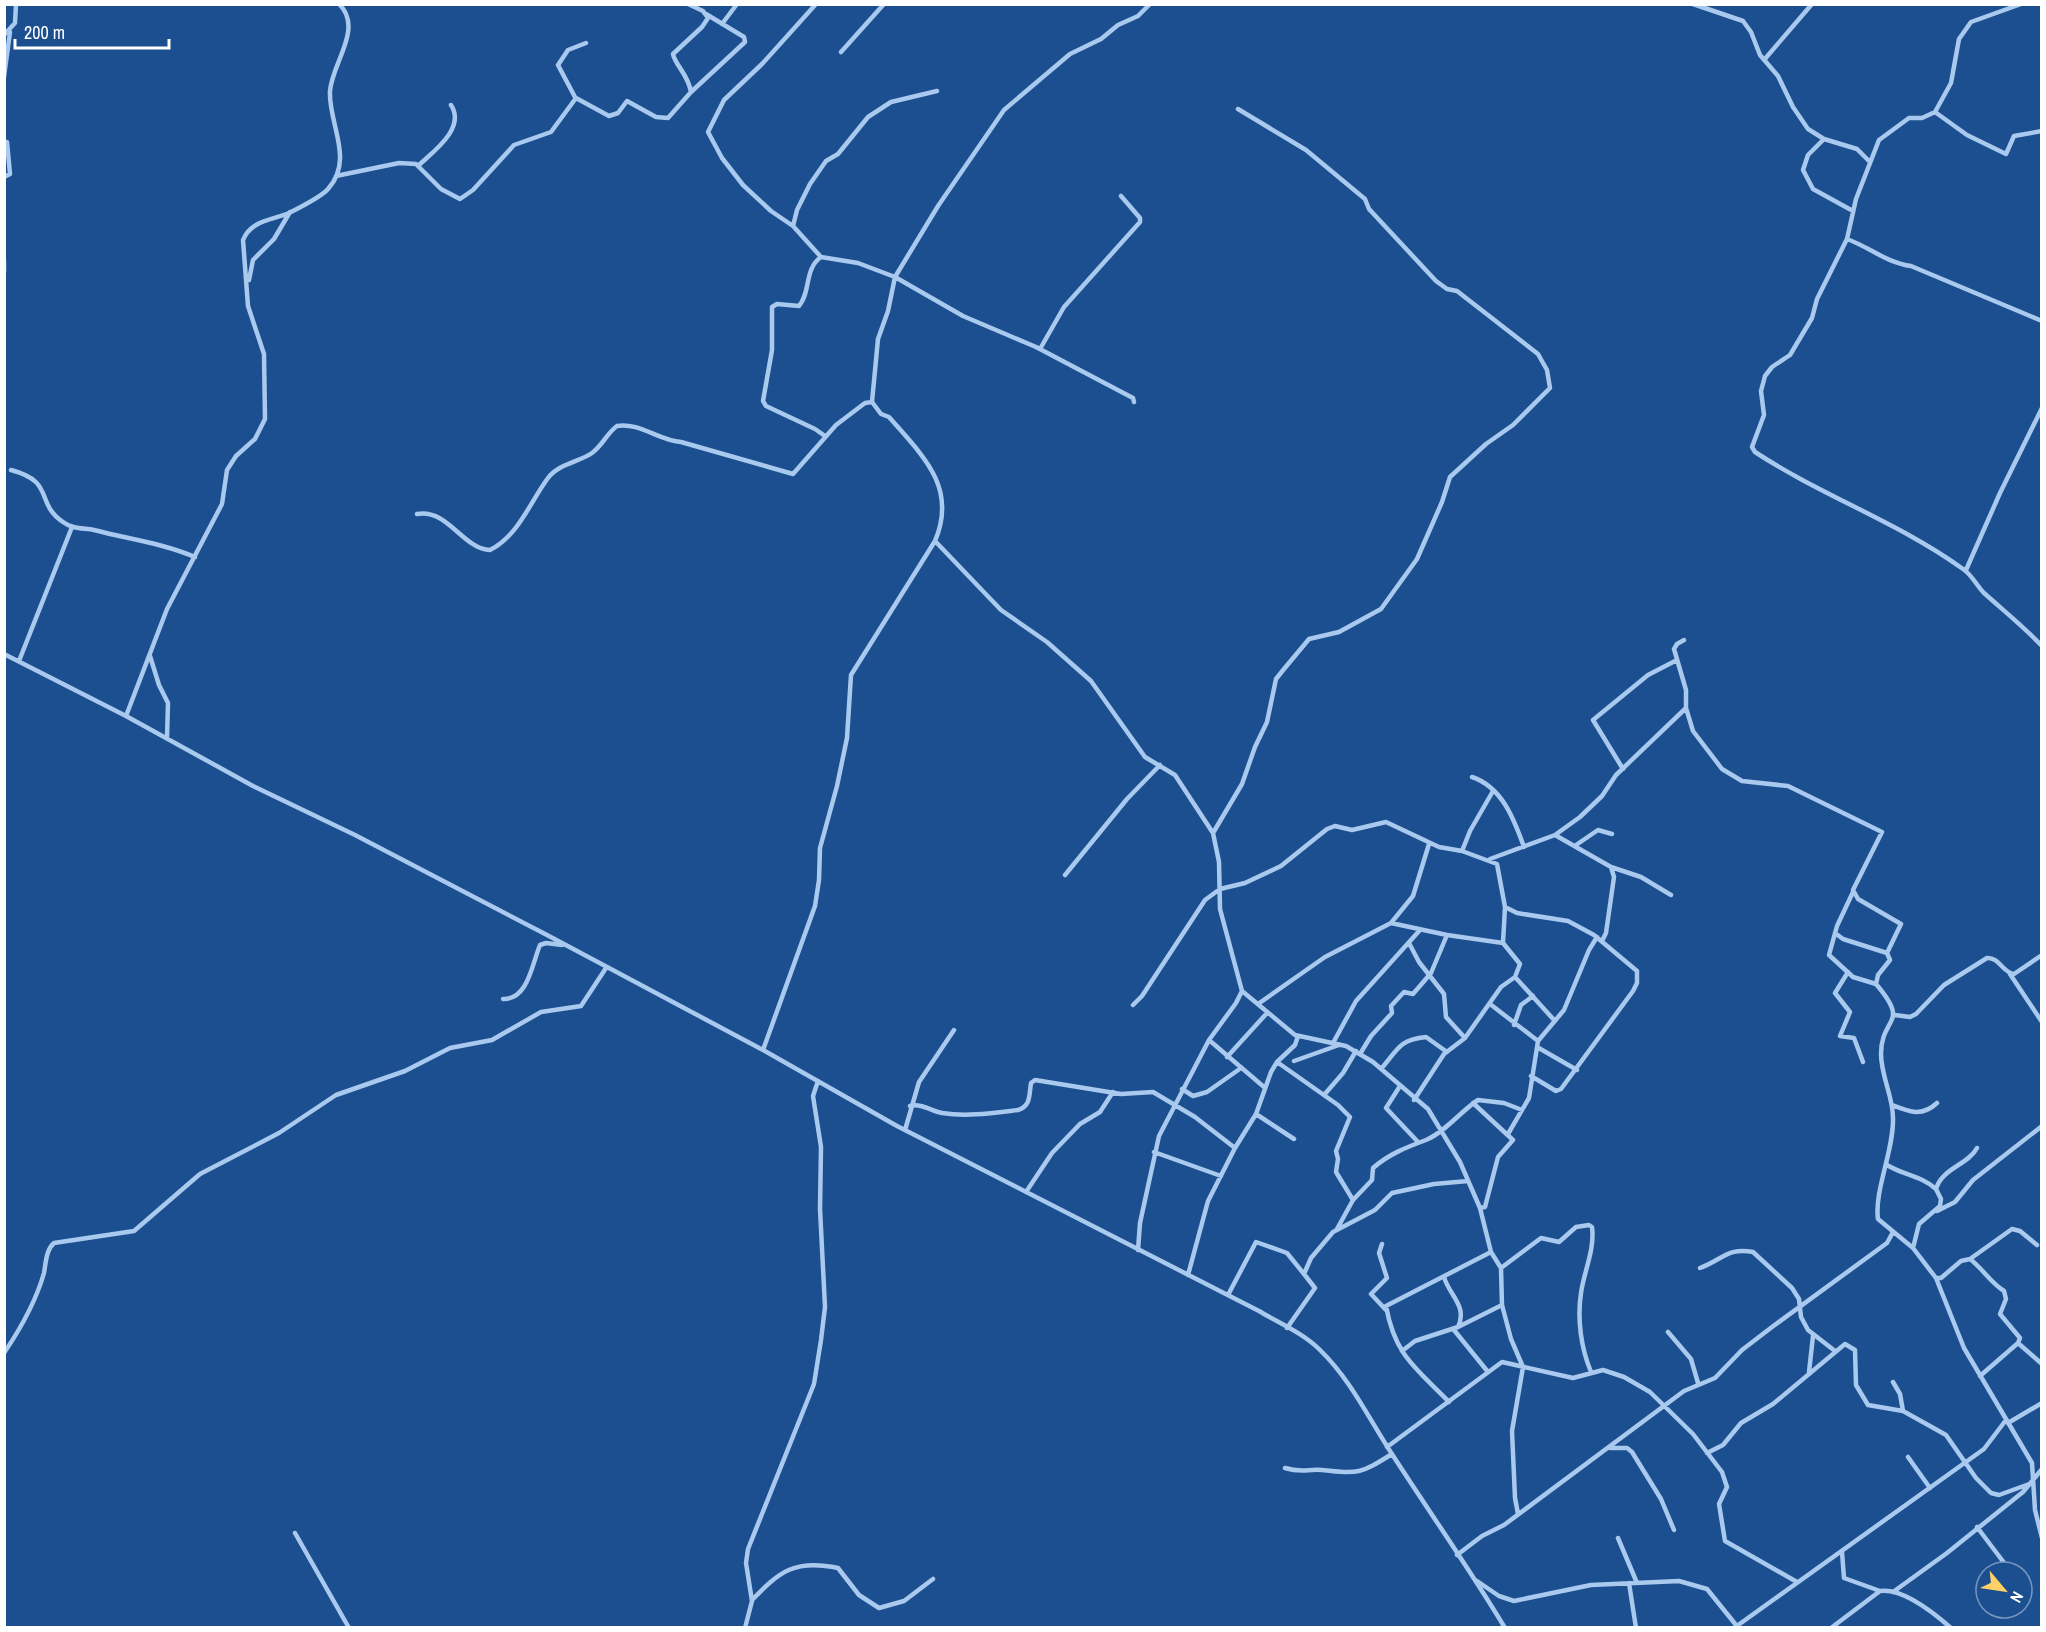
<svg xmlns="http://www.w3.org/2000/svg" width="2046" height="1632" viewBox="0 0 2046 1632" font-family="'Archivo Narrow',sans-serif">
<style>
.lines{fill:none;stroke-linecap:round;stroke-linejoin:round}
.street{stroke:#a9c9ee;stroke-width:4.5}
</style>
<rect width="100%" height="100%" fill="#1b4f8f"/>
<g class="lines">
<path class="street" d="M816 4 762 64 724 100 708 132 722 158 743 185 771 211 793 226 821 257
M1693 4 1743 21 1751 32 1760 55 1778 76 1793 107 1808 129 1824 139 1857 149 1870 162
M2021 4 1971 22 1959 39 1951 83 1935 112 1922 118H1909L1879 140 1856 199 1847 239 1817 299 1812 318 1790 355 1772 367 1765 376 1761 391 1764 415 1752 447 1755 452C1822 496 1898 522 1963 569 1972 575 1977 586 1984 593 2004 611 2024 627 2042 646
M722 24 737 4
M4 35 15 23 16 4
M841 52 884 4
M1764 60 1812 4
M4 77 10 32
M691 92 745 42 744 37 706 14
M576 99 558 65 568 50 586 43
M1935 112 1967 135 2006 154 2014 136 2042 131
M1824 139 1808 155 1803 170 1813 189 1853 211
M4 142H7L10 174 4 177
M419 165C434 151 466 128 451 105
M336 176 399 163 416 164 441 189 460 199 473 190 514 145 551 132 576 98 609 116 618 113 627 101 656 117 668 118 691 92C688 74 675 65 673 54L702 27 708 18 703 11 688 4
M793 226 797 210 810 184 826 161 838 154 868 117 891 102 937 91
M1847 239C1869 247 1887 263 1911 266L2042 321
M4 261V272
M249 280 253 260 274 239 290 212
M1040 349 1064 307 1140 222V218L1121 196
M825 436 815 429 766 406 763 401 772 350V307L777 304 799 306C811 292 804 269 821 257L858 263 895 277 963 316 1036 347 1133 398 1134 402
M11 470C56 482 34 502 63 522 72 529 83 528 94 530 128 539 162 543 195 557
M417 514C447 508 463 549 490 550 519 535 530 502 548 478 558 464 579 462 592 453 603 445 607 433 617 426 639 422 660 441 681 442L793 474 836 425 865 403 872 402
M935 541 1001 610 1047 642 1091 681 1145 757 1175 775 1213 833
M1966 570 2000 493 2042 408
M1684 640 1677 644 1674 649 1686 690V708L1693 731 1722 769 1742 781 1788 786 1882 832 1853 890 1858 899 1901 924 1887 953 1890 960 1878 975 1876 984C1911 1025 1881 1016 1881 1054 1881 1076 1893 1096 1893 1118 1894 1150 1874 1191 1878 1219L1913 1248 1936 1278H1941L1961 1261 1970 1259C1983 1269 1990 1282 2004 1291L2006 1299 2000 1314 2020 1338 2018 1343 2042 1364
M4 654 126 716 253 786 355 835 547 935 763 1050 897 1126 1259 1311C1279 1323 1303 1333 1320 1350 1350 1379 1368 1417 1390 1451 1428 1510 1469 1568 1505 1628
M150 656 159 685 168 703 167 738
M19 661 72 527
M126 716 167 609 222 504 227 470 236 456 255 439 265 419 264 354 248 306 243 240C251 220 273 220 289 213 299 208 321 197 328 189 355 159 328 123 330 91 332 63 364 28 339 4
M1623 769 1593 720 1648 675 1677 660
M1472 777C1502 787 1514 819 1524 847
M1555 835 1611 867 1614 877 1606 933 1602 941
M1576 845 1598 830 1612 834
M1462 851 1470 831 1493 791
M1490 859 1555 835 1580 817 1602 796 1616 775 1686 708
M1611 867 1641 877 1671 895
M1065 875 1127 799 1160 765
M1853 892 1837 926 1829 955 1853 977 1876 984
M1505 907 1517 913 1568 921 1594 935 1637 971V983L1633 991 1561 1089 1556 1091 1531 1076
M1391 923 1413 896 1429 844
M1835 933 1843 939 1887 953
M1409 943 1419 962 1444 994 1446 1017 1465 1038
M1848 972 1835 993 1850 1012 1840 1036 1854 1038 1863 1062
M2010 974 2042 1022
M1515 977 1555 1021
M1242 991 1295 1035 1346 1046 1373 1062 1428 1109 1460 1162 1480 1208 1491 1252 1501 1268 1502 1305 1511 1339 1523 1367 1512 1431 1515 1498 1518 1514
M503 999C528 1000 532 964 540 945L546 943 562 945
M1258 1004 1325 957 1391 923 1447 935 1503 943
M1490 1004 1538 1041
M1133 1005 1142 996 1205 900 1220 889 1245 883 1281 866 1327 829 1335 826 1352 830 1386 822 1439 847 1462 851 1497 864 1505 907 1503 943 1520 964 1515 977 1501 987 1465 1038 1444 1054 1414 1100
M1895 1015 1910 1017 1916 1014 1944 985 1987 958C1999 957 2003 973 2014 974L2042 955
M1514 1025 1521 1005 1533 996
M1209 1040 1264 1087
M1333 1043 1356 1001 1420 930
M1537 1047 1577 1070
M763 1050 815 906 819 880 820 848 837 786 847 738 851 675 935 541C958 487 922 455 889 417L881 414 872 402 878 339 888 311 895 277 938 206 1004 110 1070 54 1101 39 1118 25 1138 16 1150 4
M1360 1054 1371 1036 1392 1013 1391 1006 1404 992 1413 994 1431 973 1447 935
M1227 1057 1267 1013
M1294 1061 1339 1045
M1277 1062 1338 1105 1350 1117 1336 1151 1338 1159 1336 1172 1353 1200
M1381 1069C1398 1050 1398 1040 1426 1037L1447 1052
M1400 1086 1386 1108 1418 1142
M1182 1089 1193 1096 1207 1092 1241 1068
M1324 1095 1343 1073 1356 1051
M1473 1103 1513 1140 1498 1157 1485 1207 1480 1208
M1892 1105C1910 1112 1922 1117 1937 1103
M910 1106C922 1103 931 1111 942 1113 967 1117 993 1113 1018 1110 1031 1106 1029 1095 1031 1083L1035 1080 1121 1094 1153 1092 1195 1117 1235 1148
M1256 1114 1294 1139
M905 1130 919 1082 954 1030
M1508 1134 1529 1098 1538 1041 1564 1010 1589 950 1597 937
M1154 1152 1221 1176
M1887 1165C1903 1175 1922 1176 1936 1189
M1026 1192 1052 1153 1080 1124 1100 1112 1113 1092
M1937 1211 1955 1202 1973 1180 2042 1126
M1337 1229 1353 1200 1372 1180 1373 1168C1389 1154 1407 1147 1426 1140 1445 1132 1461 1111 1478 1100L1504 1103 1522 1110
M1382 1244 1379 1253 1387 1278 1371 1294 1386 1310
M1913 1248 1919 1224 1940 1206 1941 1199 1936 1189C1942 1168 1968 1165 1977 1148
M1138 1250 1140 1223 1159 1136 1209 1040 1236 1003 1242 991 1220 909 1219 862 1213 833 1242 784 1255 747 1267 722 1276 679 1284 669 1309 639 1339 632 1381 609 1417 559 1442 502 1450 477 1486 444 1513 425 1550 388 1547 370 1538 354 1457 291 1447 289 1436 281 1369 209 1365 199 1306 150 1238 109
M1970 1259 2012 1229 2020 1231 2037 1245
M1501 1268 1541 1238 1559 1242 1576 1227 1589 1225 1592 1227C1595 1250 1584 1271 1581 1293 1577 1319 1581 1348 1591 1372
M1700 1268C1722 1260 1728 1247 1753 1252L1792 1288 1799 1299 1801 1317 1808 1330 1835 1351
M1188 1275 1208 1201 1235 1148 1256 1114 1271 1072 1277 1062 1295 1045 1298 1036
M1936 1278 1964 1348 2032 1463 2035 1510 2042 1538
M1228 1295 1256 1242 1287 1253 1304 1274
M1458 1327 1502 1305
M1287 1328 1315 1288 1304 1274 1311 1258 1333 1232 1375 1210 1392 1193 1434 1184 1468 1181
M1454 1330 1488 1372
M1668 1332 1691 1359 1698 1383
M1402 1351 1415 1341 1458 1327C1468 1306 1449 1295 1444 1277
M4 1353C21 1328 36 1301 44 1273 46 1262 46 1250 54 1243L134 1231 200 1174 279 1133 336 1095 405 1071 450 1048 492 1040 541 1012 581 1006 606 968
M1809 1372 1813 1336
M1980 1376 2018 1343
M1893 1382 1900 1394 1903 1411 1946 1435 1976 1478 1991 1493 1999 1495 2032 1483
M1449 1402C1416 1368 1395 1356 1386 1306L1491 1252
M2008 1423 2042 1403
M1387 1447 1502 1362 1573 1378 1603 1370 1624 1377 1650 1392 1693 1434 1722 1472 1727 1487 1719 1504 1725 1541 1797 1582
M1610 1448H1627L1632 1452 1661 1499 1674 1530
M1707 1453 1723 1445 1741 1423 1773 1404 1845 1344 1855 1350 1856 1385 1868 1405 1903 1411
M1908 1457 1930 1488
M1285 1468C1301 1473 1307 1469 1322 1470 1359 1474 1360 1474 1392 1454
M1977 1527 2011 1572
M295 1533 349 1628
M1618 1538 1637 1583
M1842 1552 1844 1578 1880 1591
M1457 1555 1482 1536 1504 1525 1684 1391 1715 1378 1742 1350 1772 1327 1887 1243 1893 1232
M1477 1581 1499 1596 1514 1601 1591 1585 1679 1581 1707 1589 1736 1625
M1629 1583 1636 1628
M1893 1592 1947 1553 2023 1492 2042 1469
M752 1600C780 1571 795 1559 838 1568L859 1595 879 1608 904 1601 933 1579
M745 1628 752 1601 746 1563 748 1549 814 1384 821 1340 825 1307 820 1209 821 1147 813 1096 818 1081
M1734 1628 1984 1449 2006 1420
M1831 1628 1880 1591C1903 1588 1934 1613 1951 1628"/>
</g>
<rect width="2046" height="1632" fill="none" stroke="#ffffff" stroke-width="12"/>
<g transform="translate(2004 1590) rotate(119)"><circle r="28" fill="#1b4f8f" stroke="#7695bc" stroke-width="1.5"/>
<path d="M0-4.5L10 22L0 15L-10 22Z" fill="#ffd166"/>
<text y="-9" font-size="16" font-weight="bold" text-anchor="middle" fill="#ffffff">N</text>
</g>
<path d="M15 39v9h154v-9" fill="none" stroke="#ffffff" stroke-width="3"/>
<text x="24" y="39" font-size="18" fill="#ffffff" stroke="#1b4f8f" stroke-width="4.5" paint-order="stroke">200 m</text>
</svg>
